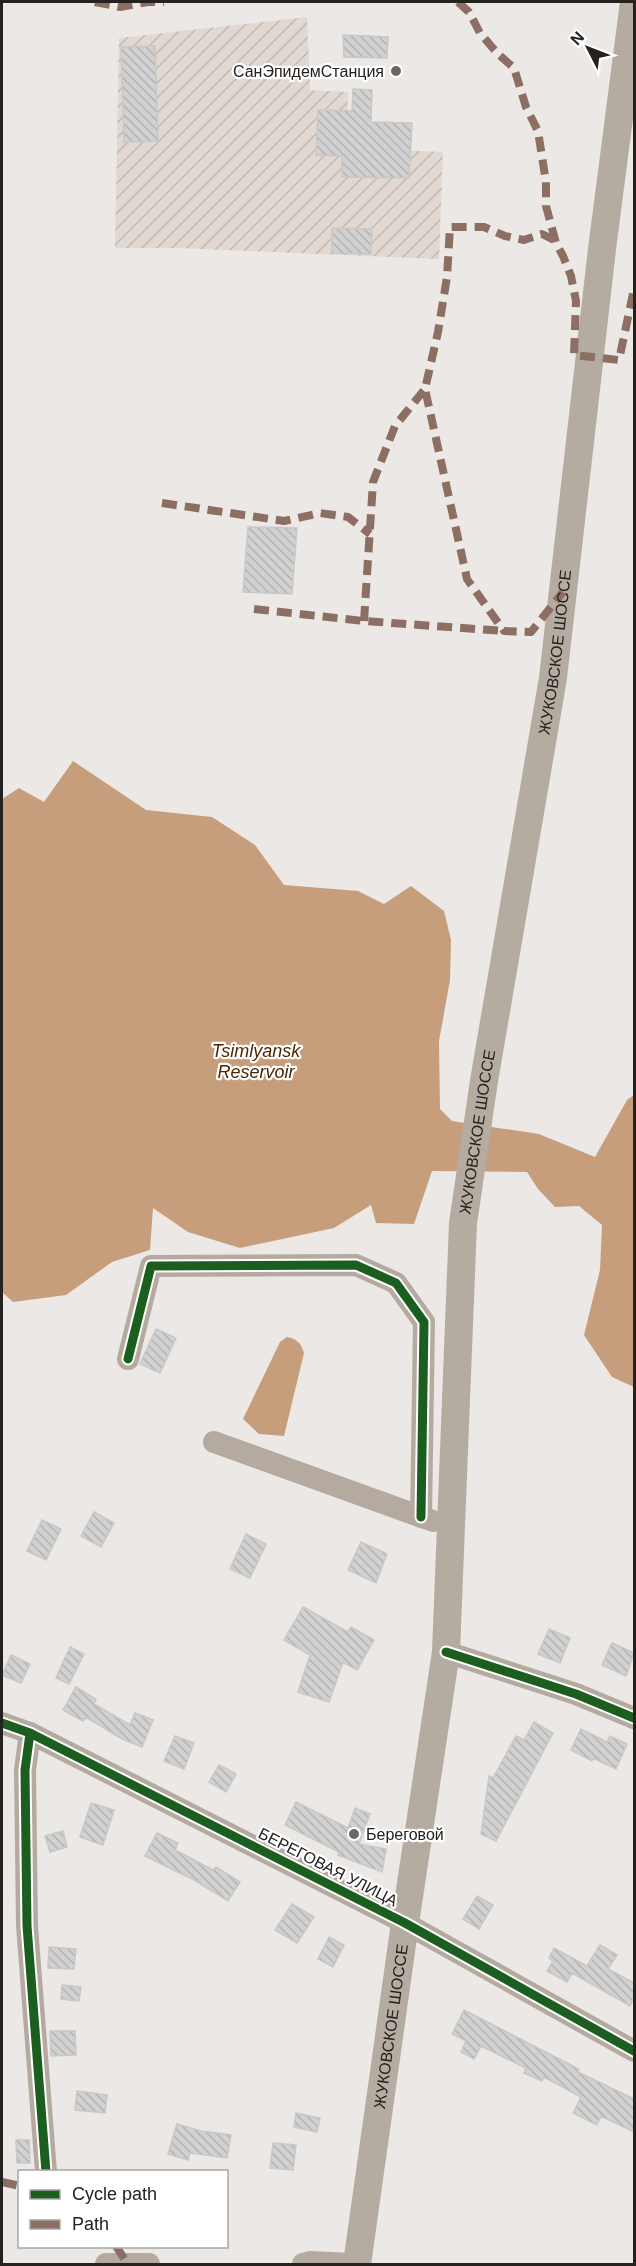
<svg xmlns="http://www.w3.org/2000/svg" width="636" height="2266" viewBox="0 0 636 2266" font-family="Arial,sans-serif">
<style>
.industrial{fill:url(#industrial-furrows)}
.water{fill:#c79e7b}
.building{fill:url(#building-back-hatch);stroke:#c8c8c7;stroke-width:1.5}
.lines{fill:none;stroke-linecap:round;stroke-linejoin:round}
.minor{stroke:#b5aaa0;stroke-width:22}
.major{stroke:#b5aca1;stroke-width:28}
.quiet{stroke:#8d6e63;stroke-width:8;stroke-dasharray:15 8;stroke-linecap:butt}
.cycleway-casing{stroke:#fff;stroke-width:13}
.cycleway{stroke:#1b5e20;stroke-width:9}
.poi-dot{fill:#6a6764;stroke:#fff;stroke-width:2}
.labels{text-anchor:middle;dominant-baseline:central;stroke-width:4.5;stroke-linejoin:round;paint-order:stroke}
.poi-label{font-size:16px;fill:#24211f;stroke:#fff;text-anchor:end}
.street-label{font-size:16px;fill:#24211f;stroke:#fff}
.water-label{font-size:18px;font-style:italic;fill:#4c2600;stroke:#fff}
</style>
<defs>
<pattern id="industrial-furrows" width="10" height="10" patternUnits="userSpaceOnUse" patternTransform="scale(1.5)"><rect width="10" height="10" fill="#e1d8d2"/><path d="M-1 1l2-2M0 10L10 0M9 11l2-2" fill="none" stroke="#c1b9b4"/></pattern>
<pattern id="building-back-hatch" width="6" height="6" patternUnits="userSpaceOnUse" patternTransform="scale(1.5)"><rect width="6" height="6" fill="#d2d1d1"/><path d="M-1 5l2 2M0 0l6 6M5-1l2 2" fill="none" stroke="#b4b3b3"/></pattern>
</defs>
<rect width="100%" height="100%" fill="#ebe8e5"/>
<path class="industrial" d="M2 2H3V266H2Z
M307 17 310 90 348 92 347 148 443 152 439 259 176 248H115L119 38Z"/>
<path class="water" d="M73 761 146 810 212 817 255 845 284 885 358 891 384 904 411 886 444 911 451 940 450 980 439 1041 440 1109 452 1121 539 1134 595 1157 627 1100 634 1095V1387L612 1377 584 1335 600 1270 602 1225 579 1206 555 1207 538 1189 527 1172 432 1171 414 1224 376 1223 371 1205 334 1228 240 1248 188 1232 153 1208 150 1250 112 1262 66 1295 13 1302 2 1292V799L19 788 44 802Z
M287 1337C297 1339 301 1343 304 1353L284 1436 259 1434 243 1419 280 1342Z"/>
<path class="building" d="M343 35 388 37 387 58 344 57Z
M155 46 158 141 124 142 121 47Z
M353 89 372 90 371 122 412 123 409 178 342 177V156L316 155 318 110 352 111Z
M332 228 372 229 371 254 332 253Z
M248 527 297 528 292 594 243 592Z
M156 1329 176 1338 160 1373 140 1364Z
M94 1512 114 1523 101 1547 81 1536Z
M42 1520 61 1529 46 1560 27 1551Z
M246 1534 266 1544 250 1578 230 1569Z
M361 1542 387 1554 376 1583 348 1570Z
M303 1607 348 1632 351 1627 374 1640 357 1670 343 1662 329 1702 298 1692 310 1655 284 1640Z
M549 1629 570 1638 560 1663 538 1654Z
M612 1643 634 1653 626 1676 602 1665Z
M70 1647 84 1654 69 1684 56 1678Z
M11 1655 30 1664 21 1683 2 1675Z
M76 1687 96 1699 94 1704 130 1725 135 1713 153 1720 142 1747 122 1739 86 1717 83 1721 63 1710Z
M534 1722 553 1733 496 1841 481 1834 489 1776 493 1778 516 1736 524 1740Z
M581 1729 607 1742 610 1736 627 1744 616 1769 593 1758 592 1761 571 1750Z
M175 1736 194 1743 184 1769 164 1761Z
M219 1765 236 1774 226 1792 209 1782Z
M296 1802 348 1828 355 1808 370 1814 359 1844 386 1849 382 1872 338 1855 339 1852 285 1825Z
M91 1803 114 1810 103 1845 80 1837Z
M63 1831 67 1847 50 1852 45 1836Z
M157 1833 178 1843 175 1850 213 1870 216 1867 240 1882 228 1901 196 1881 145 1856Z
M477 1896 493 1905 479 1929 463 1919Z
M292 1904 314 1917 297 1943 275 1930Z
M329 1937 344 1945 333 1967 318 1959Z
M600 1945 617 1955 608 1969 634 1983V1997L630 2006 572 1973 567 1982 547 1971 553 1961 549 1958 554 1948 587 1966Z
M49 1947 76 1949 74 1969 48 1968Z
M62 1985 81 1987 79 2001 61 1999Z
M464 2010 579 2069 578 2072 634 2099V2132L601 2116 597 2125 573 2113 581 2097 544 2077 542 2081 524 2073 526 2068 481 2046 474 2059 461 2052 466 2041 452 2034Z
M50 2031H75L76 2055 51 2056Z
M77 2091 107 2095 105 2113 75 2110Z
M296 2113 320 2118 317 2132 294 2127Z
M177 2124 201 2131 231 2135 227 2158 190 2153 188 2160 168 2154Z
M16 2140H29L30 2163H17Z
M273 2143 296 2145 293 2170 270 2168Z"/>
<g class="lines">
<path class="minor" d="M128 1359 151 1266 356 1265 396 1283 424 1322 421 1517
M214 1442 433 1521
M446 1652 576 1694 634 1718
M2 1723 30 1733 405 1923 634 2051
M30 1733 25 1770 27 1926 46 2172
M106 2264H149
M303 2264 311 2262 350 2264"/>
<path class="major" id="s1" d="M357 2264 405 1923 446 1652 463 1223 484 1081 553 678 602 249 634 2"/>
<path class="quiet" d="M95 2 120 7 148 2H164
M458 2 469 12 480 33 498 54 514 68 526 107 538 131 546 182V206L556 243 563 256 571 276 576 301 574 355 619 360 634 289
M554 240 542 234 524 240 505 236 484 227H450L447 277 438 332 425 389 467 579 504 631 531 632 563 592
M162 503 284 521 320 513 348 517 370 534
M254 609 364 621 504 631
M364 621 373 482 395 426 425 389
M2 2182 20 2186
M116 2246 127 2263"/>
<defs>
<path id="cycleway" d="M128 1359 151 1266 356 1265 396 1283 424 1322 421 1517
M446 1652 576 1694 634 1718
M2 1723 30 1733 405 1923 634 2051
M30 1733 25 1770 27 1926 46 2172"/>
</defs>
<use href="#cycleway" class="cycleway-casing"/>
<use href="#cycleway" class="cycleway"/>
</g>
<g class="poi-dot">
<circle cx="396" cy="71" r="6"/>
<circle cx="354" cy="1834" r="6"/>
</g>
<g class="labels">
<g class="poi-label">
<text x="384" y="71">СанЭпидемСтанция</text>
<text x="366" y="1834" text-anchor="start">Береговой</text>
</g>
<g class="street-label">
<text stroke="none"><textPath href="#s1" startOffset="1626">ЖУКОВСКОЕ ШОССЕ</textPath></text>
<text stroke="none"><textPath href="#s1" startOffset="1140">ЖУКОВСКОЕ ШОССЕ</textPath></text>
<text transform="translate(328 1867) rotate(27)">БЕРЕГОВАЯ УЛИЦА</text>
<text stroke="none"><textPath href="#s1" startOffset="240">ЖУКОВСКОЕ ШОССЕ</textPath></text>
</g>
<g class="water-label">
<text x="256" y="1051">Tsimlyansk<tspan x="256" dy="21">Reservoir</tspan></text>
</g>
</g>
<rect width="636" height="2266" fill="none" stroke="#24211f" stroke-width="6"/>
<rect x="18" y="2170" width="210" height="78" fill="#ffffff" stroke="#a7a6a5" stroke-width="1.5"/>
<rect x="30" y="2190" width="30" height="9" fill="#1b5e20" stroke="#a7a6a5" stroke-width="1.5"/>
<text x="72" y="2200" font-size="18" fill="#24211f">Cycle path</text>
<rect x="30" y="2220" width="30" height="9" fill="#8d6e63" stroke="#a7a6a5" stroke-width="1.5"/>
<text x="72" y="2230" font-size="18" fill="#24211f">Path</text>
<g transform="translate(588 48) rotate(312)" stroke="#ffffff" stroke-width="4.5" paint-order="stroke">
<path d="M0-4.5L10 22L0 15L-10 22Z" fill="#24211f"/>
<text y="-9" font-size="16" font-weight="bold" text-anchor="middle" fill="#24211f">N</text>
</g>
</svg>
